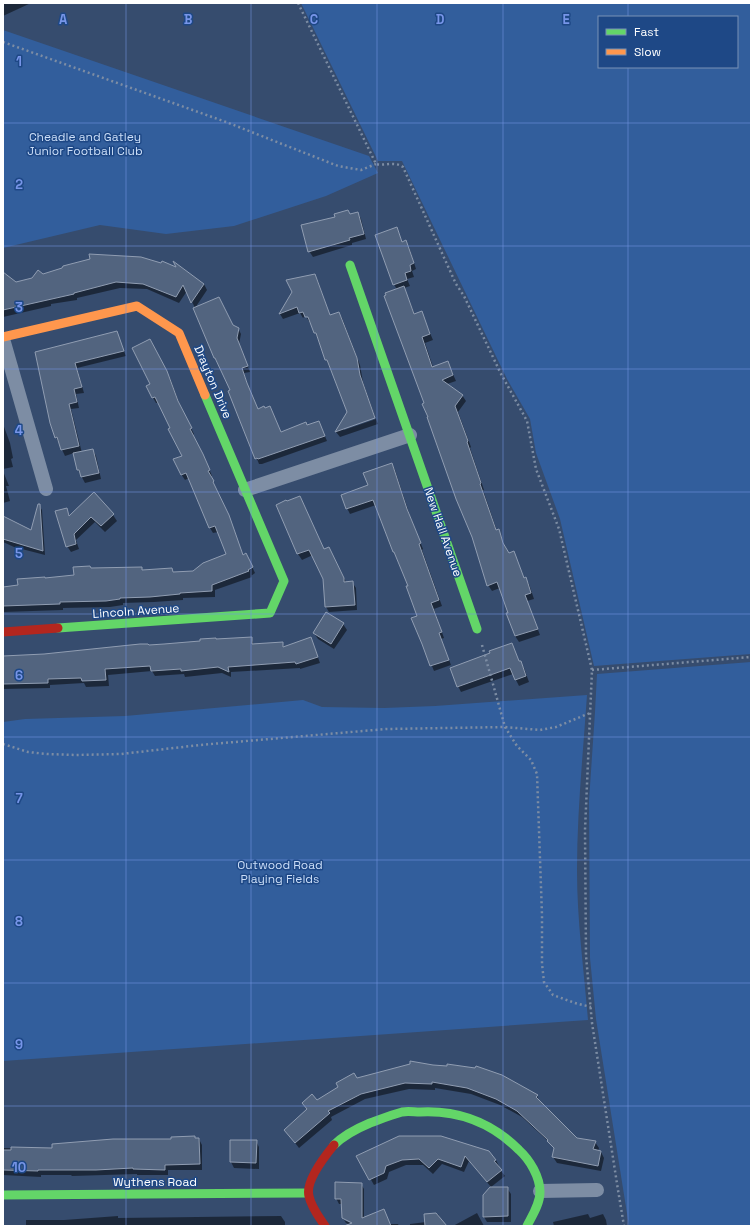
<svg xmlns="http://www.w3.org/2000/svg" width="754" height="1229" viewBox="0 0 754 1229" font-family="'Space Grotesk',sans-serif">
<style>
.green{fill:#325e9c;fill-rule:evenodd}
.shadow{fill:#0007}
.building{fill:#52647f;stroke:#909db2}
.lines{fill:none;stroke-linecap:round;stroke-linejoin:round}
.path{stroke:#7d8da4;stroke-width:2.5;stroke-dasharray:2 3;stroke-linecap:butt}
.street{stroke:#7d8da4;stroke-width:14}
.fast{stroke:#63d668;stroke-width:9}
.slow{stroke:#ff974d;stroke-width:9}
.jam{stroke:#b3261e;stroke-width:9}
.grid{fill:none;stroke:#7795e8;stroke-width:1;stroke-opacity:0.55}
.labels{text-anchor:middle;dominant-baseline:central;stroke-width:3;stroke-linejoin:round;paint-order:stroke}
.park-label{font-size:12px;fill:#cbdef8;stroke:#1e4886}
.street-label{font-size:12px;fill:#fff;stroke:#1e4886}
.grid-label{font-size:13px;text-anchor:middle;font-weight:bold;fill:#7795e8;stroke:#1e4886;stroke-width:3;stroke-linejoin:round;paint-order:stroke}
</style>
<rect width="100%" height="100%" fill="#364c6e"/>
<path class="green" d="M301 3H751V654L594 666 560 519 536 453 530 419 507 379 402 161H378ZM599 17H737V67H599Z
M3 30 369 156 378 173 326 196 234 226 166 234 100 225 3 248Z
M751 662V1226H629L596 1019 590 958 589 801 595 712 597 674Z
M587 695C583 754 577 812 577 871 577 921 584 970 588 1020L3 1061V722L25 719 125 716 303 700 322 707 384 708 435 706Z"/>
<path class="shadow" d="M3 3H31L3 16Z
M358 213 361 219 366 239 352 243V245L313 257 309 251 350 215Z
M396 229 403 243 406 242 409 247 416 269 412 271 414 277 407 279 410 286 404 288 415 315 421 312 433 340 425 343 433 367 448 363 456 381 447 384 462 395 466 401 458 412 471 447 470 448 484 490H483L497 531 498 530 501 536 505 549 509 554 514 553 524 579 525 578 529 584 534 599 527 601 540 635 519 642 515 636 509 614 500 588 492 591 488 585 473 537 425 404 397 290 394 284Z
M43 275 204 284 207 290 195 308 187 291 179 303 147 289 120 288 77 298V300L51 304V306L3 317V283H16Z
M315 275 318 281 330 316 339 313 342 318 360 365 363 382 375 417 344 428V430L376 419 378 424 340 437 336 432 348 412 318 339 311 322 310 323 307 318 313 316H305L303 318 300 313 283 319 280 314 293 292Z
M233 326 238 328 241 334 239 344 250 372 244 373 249 390 258 410 273 413 281 433 319 422 327 441 262 464H259L230 392 232 391 215 358Z
M116 332 126 356 77 368 84 393 76 394 79 408 71 409 82 453 93 450 96 456 101 479 85 483 78 470 74 453 65 456 56 437 36 353Z
M153 346 170 378 181 408 194 434 193 435 206 461 212 476 210 477 231 522 243 556 249 560 255 573 251 576 252 577 215 590V597L183 598V600L154 602 123 603V605L110 607 63 608V610L3 612V587L19 586 45 579 75 576 91 569 141 568 143 571 172 569 174 573 194 572 228 555 218 532 213 533 210 528 189 478 185 480 181 474 183 457 159 403H156L147 387 152 384Z
M3 424 10 443 13 458 11 459 13 467 3 469Z
M392 464 395 470 410 516 423 549 422 550 442 606 434 609 444 638 441 639 451 665 434 671 423 644 418 617 409 586 394 552 376 505 350 514 347 508 369 486Z
M3 471 9 486H6L10 501 3 503Z
M94 494 113 515 117 521 105 532 95 522 76 540 79 549 71 552 67 546 66 509 70 516Z
M300 497 324 550 332 554 346 582H352L356 588 357 610 329 612 326 607 324 579 313 555 302 560 298 554 277 505Z
M39 505 42 510 45 555 14 547 3 542V518L31 531Z
M343 624 347 630 334 649 318 639 314 633Z
M251 638 254 645 282 643 285 648 311 638 320 663 300 669V668L231 672V677L222 673 185 677 184 674 155 676 152 671 108 675 109 686 86 687 84 683 50 685V688L3 689V657L44 655Z
M511 644 519 662 524 668 529 682 519 686 513 674 461 692 458 686 491 653Z
M411 1065 537 1096 540 1102 576 1138 595 1142 599 1148 598 1151 601 1152 604 1158 601 1171 557 1163 553 1157 555 1150 549 1142 522 1117 500 1105 471 1094 435 1088V1090L409 1089 365 1099 331 1117 332 1120 299 1148 285 1130 307 1110 303 1103 317 1101 356 1079Z
M194 1137 196 1139H199L202 1145V1170H168V1175H137V1174L72 1176 71 1175H41V1177L3 1175V1148L54 1149 172 1140Z
M256 1141 259 1147V1169L234 1168 231 1162Z
M488 1152 496 1160 499 1166 498 1167 505 1176 491 1187 469 1161 464 1172 442 1164 433 1174 423 1165H406L389 1172 387 1179 374 1185 358 1157Z
M361 1184 364 1189V1218L390 1224H398L399 1226H362L344 1218V1220L343 1218 342 1204H339L336 1198Z
M507 1188 511 1194V1222H487L484 1217Z
M477 1213 484 1226H453Z
M438 1214 441 1220V1226H410V1224L426 1222 425 1215Z
M588 1214 590 1218 603 1214 606 1220 607 1226H554L553 1222Z
M118 1216V1218L281 1216 285 1222V1226H26V1220H64Z
M344 1220 357 1226H352L346 1223Z"/>
<path class="building" d="M348 210 350 214 358 212 364 234 349 238 350 240 308 252 301 225 335 217 334 214Z
M397 227 402 242 406 240 414 263 410 265 411 271 405 273 407 280 393 285 375 235Z
M89 254 141 257 161 263 162 261 176 267 173 261 204 284 191 303 183 285 176 297 143 284 116 282 74 293V294L3 310V272L16 282 32 278 38 270 43 274 62 268 63 266 90 259Z
M315 274 330 315 339 312 357 358 360 375 375 418 335 432 347 412 327 360H325L316 333H314L308 317H305L303 312 299 313 297 307 279 314 292 292 286 280Z
M404 286 414 314 422 311 430 334 422 337 432 367 448 361 453 375 442 380 463 395 455 406 468 441 467 442 481 483 480 484 496 530 499 529 503 543 509 553 514 551 524 578 526 577 531 593 525 595 538 629 515 636 506 613H508L497 582 487 586 472 537 456 499 427 417H428L422 404 424 403 384 296 386 295 385 293Z
M219 297 233 325 239 328 237 338 248 366 242 368 247 383 258 409 264 406 265 408 270 406 281 432 306 422 307 425 319 421 325 436 258 459 257 458 255 459 228 391 230 390 215 358H214L193 308Z
M117 331 124 351 75 363 82 387 74 389 77 402 69 404 79 446 61 450 57 437 55 438 50 423 35 352Z
M150 339 167 371 178 401 192 428 190 429 203 454 210 470 208 471 214 481 213 482 229 515 243 555 246 553 253 567 248 570 249 571 212 585V591L180 593V594L150 597 120 598V599L106 601 60 602V604L3 606V587L18 585 17 579 45 577V578L74 575 73 567 90 566 91 568 142 567V570L172 568 173 572 193 571 203 563 226 554 215 526 209 528 186 473 181 475 173 459 182 456 168 429 170 428 155 397 152 398 146 386 150 384 132 348Z
M93 449 99 473 81 477 79 470H77L73 453Z
M392 463 407 509 421 543 419 544 439 600 431 603 442 632 439 633 449 660 430 666 422 644 411 618 417 616 406 586H408L394 552H393L373 500 346 509 341 495 368 485 363 473Z
M94 492 114 514 101 526 91 517 74 534 76 544 66 547 55 511 67 508 69 516Z
M300 496 324 549 329 547 344 578V582L353 581 355 605 325 607 323 579 309 550 297 554 276 505 286 500 287 501Z
M38 504H40L43 551 3 539V516L31 530Z
M326 612 344 623 331 644 313 633Z
M252 637V644L283 642V647L311 637 318 657 296 664 295 662 228 667 229 672 218 667 181 671V669L151 671 150 666 105 669 106 680 82 681 81 678 48 679V683L3 684V656L44 654 140 644H148L149 645 164 644 200 641V639L216 638V639Z
M512 643 519 661H521L526 676 515 680 510 668 457 687 450 668 490 653 489 651Z
M410 1061 433 1065 447 1066V1064L475 1068 476 1066 502 1075 538 1095 536 1097 577 1138 596 1141 593 1149 601 1151 598 1166 552 1157 554 1148 547 1141 548 1140 517 1111 496 1099 467 1088 432 1082V1084L405 1083 361 1094 328 1111 330 1113 295 1143 284 1130 307 1109 302 1103 312 1094 317 1100 338 1087 336 1083 354 1073 357 1078 410 1064Z
M195 1136V1138H199L200 1164 165 1165V1170L133 1169V1168L96 1170H38V1171L3 1170V1150H11V1147L52 1148V1144L113 1139H171V1137Z
M399 1136H441L489 1151 496 1160 494 1161 502 1170 487 1182 465 1156 461 1167 438 1159 429 1168 419 1159 402 1160 386 1166 384 1173 369 1180 356 1156Z
M230 1140H257L256 1163 230 1162Z
M335 1182 362 1183V1218L384 1209 391 1226H344L352 1223 342 1218 341 1199H335Z
M490 1187H508V1216L483 1217V1195Z
M436 1213 447 1226H425L424 1214Z"/>
<g class="lines">
<path class="path" d="M298 3 376 164C385 166 395 161 403 167L456 284 464 296 500 372 527 421 536 469 559 529 592 670 585 830 586 956 592 1023 618 1190 624 1226
M3 42 226 122 338 166 361 170 376 164
M482 645 505 727 517 746 531 760 537 774 542 915V964L544 982 553 995 575 1003 591 1007
M592 670 751 657
M3 744 28 752 47 754 76 755 121 754 200 745 386 729 505 727 540 730 556 727 590 713"/>
<path class="street" d="M3 339 46 489
M245 490 410 435
M540 1191 597 1190"/>
<path class="fast" d="M350 265 477 629
M58 628 270 613 284 581 205 395
M334 1145C344 1135 358 1128 370 1123 381 1119 391 1115 402 1112 408 1111 414 1112 420 1112 458 1110 492 1123 519 1150 530 1160 540 1177 540 1192 540 1204 532 1216 527 1226
M3 1195 308 1193"/>
<path class="slow" d="M3 337 137 306 179 333 205 395"/>
<path class="jam" d="M3 632 58 628
M325 1226C319 1217 311 1207 309 1196 305 1181 325 1156 334 1145"/>
</g>
<path class="grid" d="M126 3V1226M251 3V1226M377 3V1226M503 3V1226M628 3V17M628 67V1226M3 123H751M3 246H751M3 369H751M3 492H751M3 614H751M3 737H751M3 860H751M3 983H751M3 1106H751"/>
<g class="labels">
<g class="park-label">
<text x="85" y="137">Cheadle and Gatley<tspan x="85" dy="14">Junior Football Club</tspan></text>
<text x="280" y="865">Outwood Road<tspan x="280" dy="14">Playing Fields</tspan></text>
</g>
<g class="street-label">
<text transform="translate(213 382) rotate(67)">Drayton Drive</text>
<text transform="translate(443 532) rotate(71)">New Hall Avenue</text>
<text transform="translate(136 611) rotate(-4)">Lincoln Avenue</text>
<text x="155" y="1182">Wythens Road</text>
</g>
</g>
<g class="grid-label">
<text x="63" y="24">A</text>
<text x="188" y="24">B</text>
<text x="314" y="24">C</text>
<text x="440" y="24">D</text>
<text x="566" y="24">E</text>
<text x="19" y="66">1</text>
<text x="19" y="189">2</text>
<text x="19" y="312">3</text>
<text x="19" y="435">4</text>
<text x="19" y="558">5</text>
<text x="19" y="680">6</text>
<text x="19" y="803">7</text>
<text x="19" y="926">8</text>
<text x="19" y="1049">9</text>
<text x="19" y="1172">10</text>
</g>
<rect width="754" height="1229" fill="none" stroke="#ffffff" stroke-width="8"/>
<rect x="598" y="16" width="140" height="52" fill="#1e4886" stroke="#7891b6"/>
<rect x="606" y="29" width="20" height="6" fill="#63d668" stroke="#7891b6"/>
<text x="634" y="36" font-size="12" fill="#ffffff">Fast</text>
<rect x="606" y="49" width="20" height="6" fill="#ff974d" stroke="#7891b6"/>
<text x="634" y="56" font-size="12" fill="#ffffff">Slow</text>
</svg>
